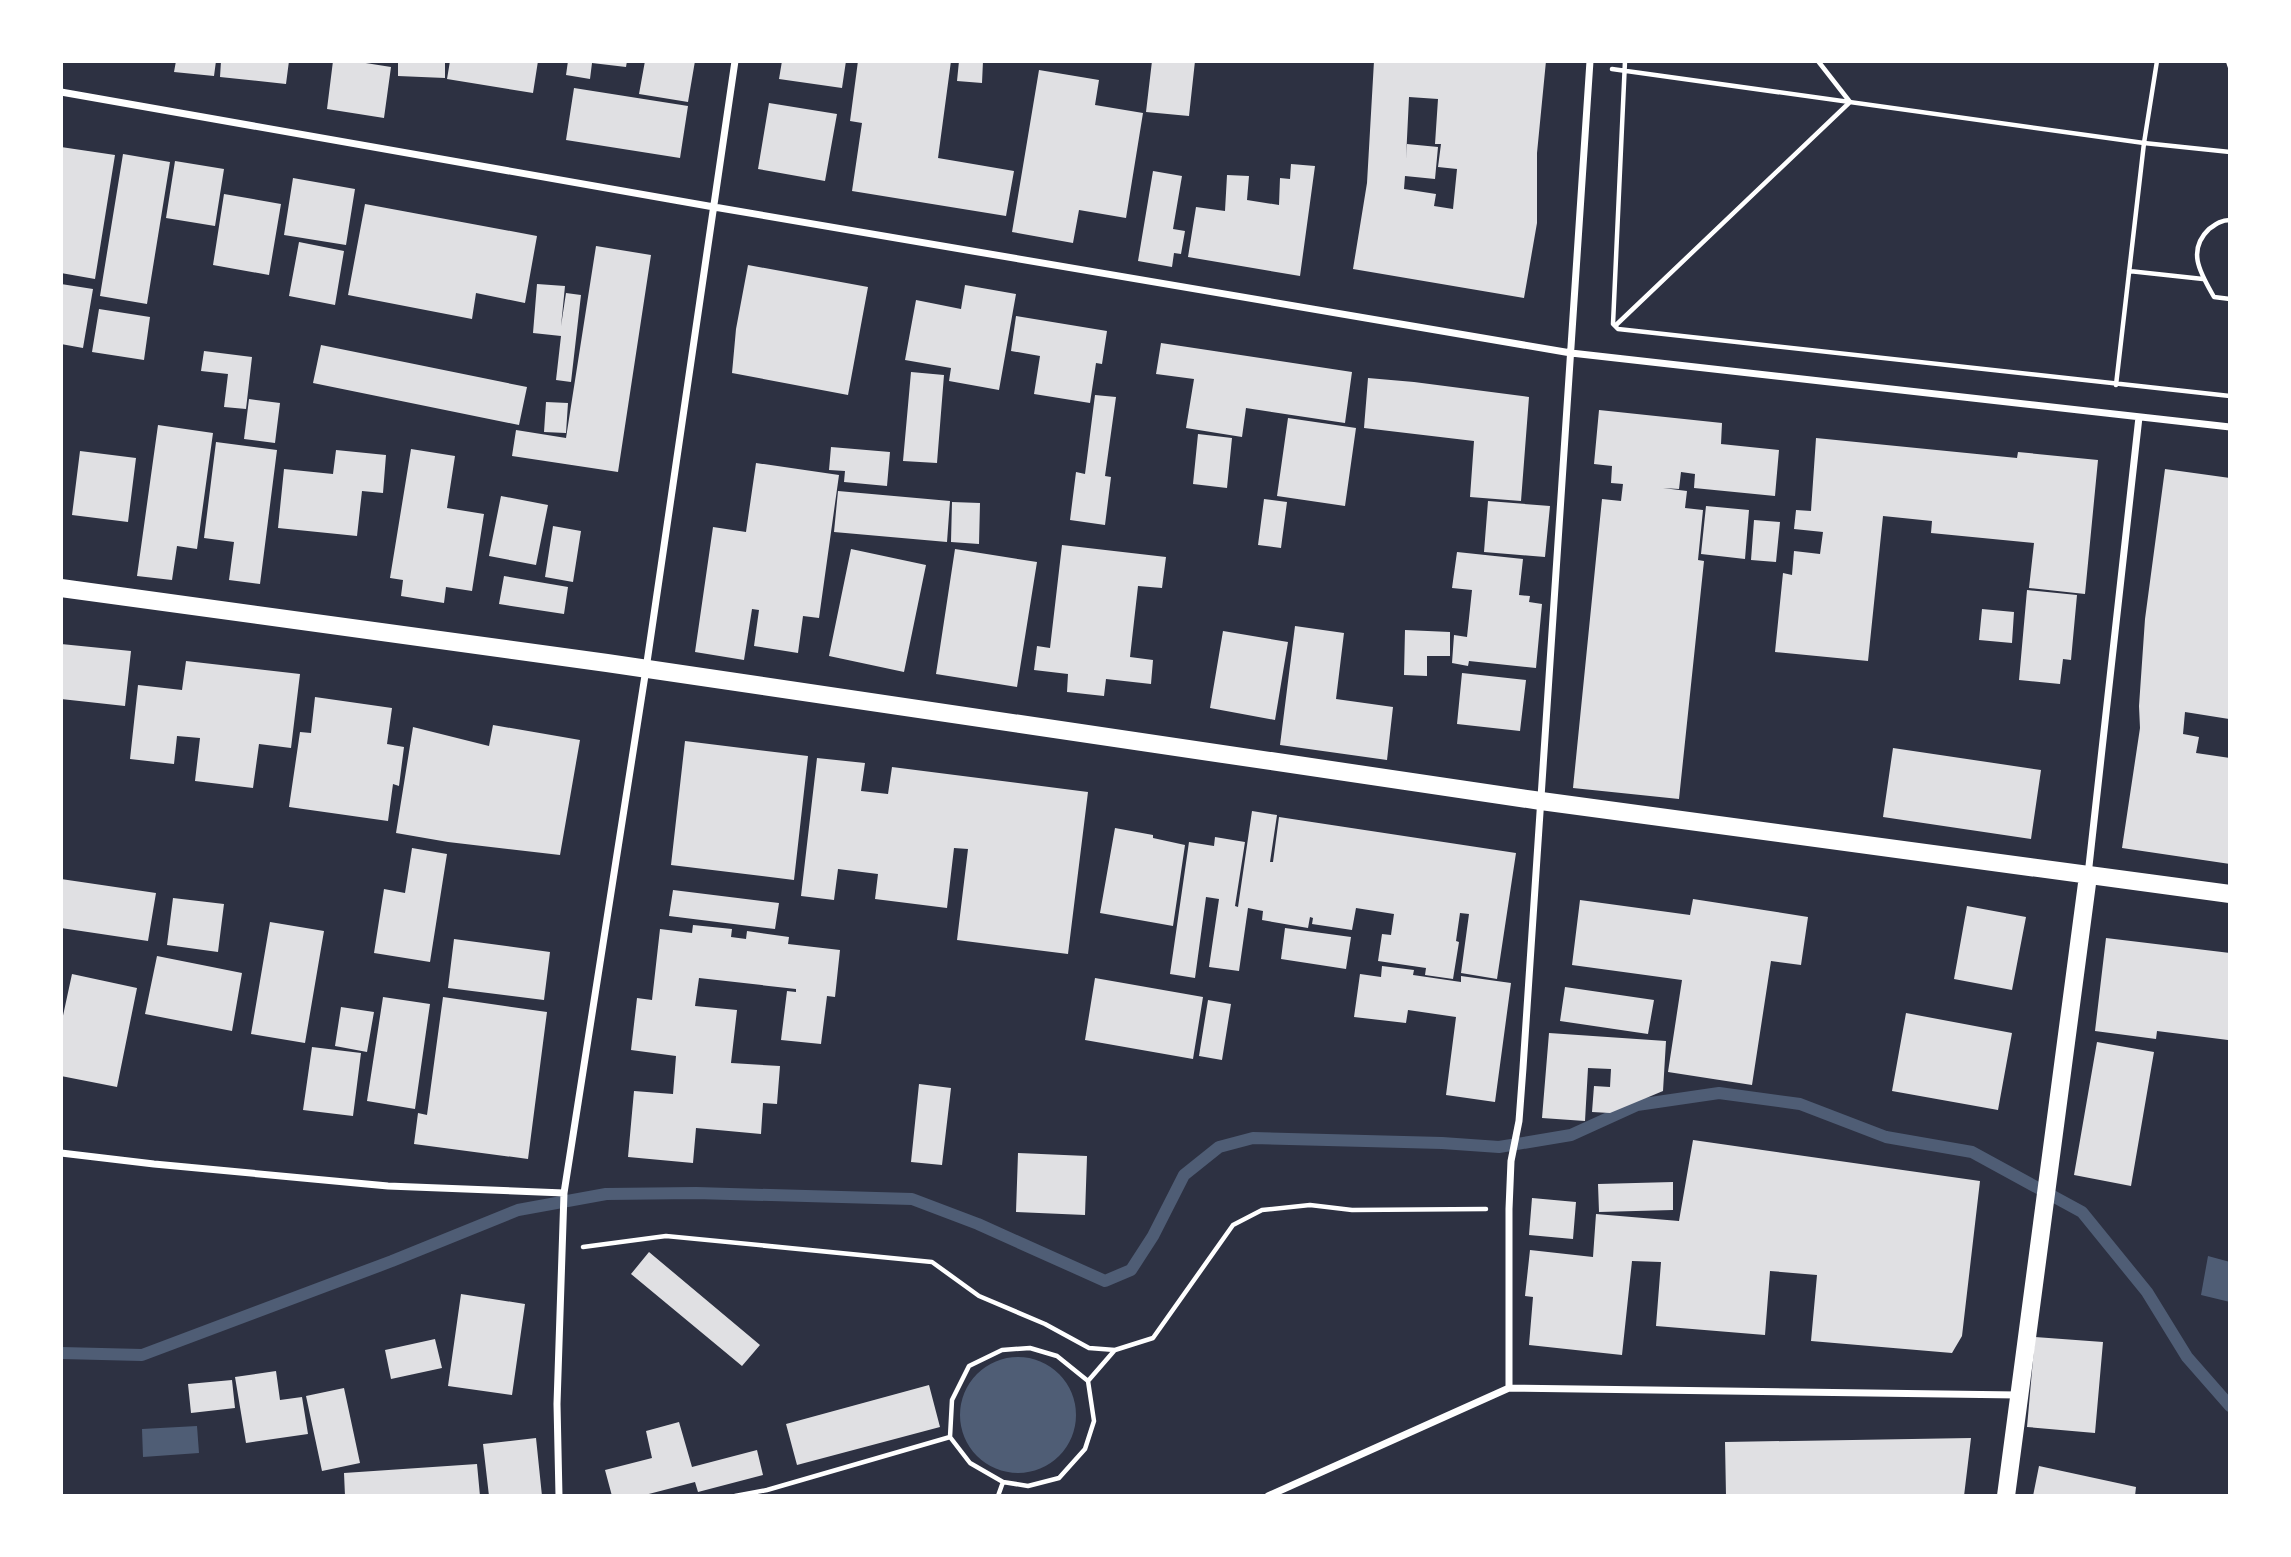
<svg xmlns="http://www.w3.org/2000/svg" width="2291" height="1557" viewBox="0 0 2291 1557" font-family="'DM Sans',sans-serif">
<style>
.water{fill:#4f5d75}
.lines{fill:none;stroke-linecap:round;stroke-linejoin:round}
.stream{stroke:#4f5d75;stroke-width:12}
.building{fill:#e0e0e3;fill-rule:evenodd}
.path{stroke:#fff;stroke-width:4.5}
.minor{stroke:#fff;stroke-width:7}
.primary{stroke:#fff;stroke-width:18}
</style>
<rect width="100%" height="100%" fill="#2d3142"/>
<path class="water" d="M2208 1256 2230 1262V1302L2201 1295Z
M960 1415a58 58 0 1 1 116 0a58 58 0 1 1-116 0Z
M197 1426 199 1453 143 1457 142 1429Z"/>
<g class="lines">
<path class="stream" d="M61 1353 142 1355 392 1261 518 1210 606 1194 696 1193 912 1199 978 1224 1105 1281 1131 1270 1153 1236 1184 1175 1219 1147 1253 1138 1442 1143 1499 1147 1571 1135 1637 1105 1719 1093 1800 1104 1886 1137 1972 1152 2082 1212 2147 1292 2187 1357 2230 1406"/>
</g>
<path class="building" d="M176 61H216L214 76 174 72Z
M221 61H289L286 84 220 77Z
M333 61H353L391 67 384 118 327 109Z
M398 61H445V78L398 76Z
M450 61H538L533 93 447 79Z
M568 61H627L626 67 592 63 590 79 566 75Z
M645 61H695L688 102 639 94Z
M782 61H846L842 88 779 79Z
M858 61H951L938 158 1014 171 1006 216 852 191 862 123 850 121Z
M959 61H983L982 83 957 81Z
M1152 61H1195L1189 116 1146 112Z
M1374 61H1546L1537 153V223L1524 298 1353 269 1367 183ZM1409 97 1438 99 1435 144H1441L1438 167 1457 169 1453 209 1434 206 1436 194 1404 189 1405 176 1435 179 1438 147 1407 144 1406 159Z
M1039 70 1099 80 1095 105 1143 113 1126 218 1079 210 1073 243 1012 232Z
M574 88 688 106 680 158 566 140Z
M769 103 837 114 825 181 758 169Z
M61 147 115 155 95 279 61 273Z
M123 154 170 162 147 304 100 296Z
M175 161 224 169 215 226 166 218Z
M1291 164 1315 166 1300 276 1188 257 1196 207 1225 211 1227 175 1249 176 1247 200 1279 205 1280 178 1290 179Z
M1153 171 1182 176 1173 229 1185 231 1181 254 1174 253 1172 267 1138 261Z
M293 178 355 189 346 245 284 235Z
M224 194 281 204 269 275 213 265Z
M365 204 537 236 525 303 476 293 472 319 348 295Z
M299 242 344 251 335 305 289 296Z
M596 246 651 255 618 472 512 456 516 430 566 438Z
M748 265 868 287 848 395 732 373 736 329Z
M61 284 93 289 83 348 61 344Z
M537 284 565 286 561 326 566 293 581 295 571 382 556 380 561 336 533 333Z
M965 285 1016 294 999 390 949 381 951 368 905 360 916 300 961 309Z
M99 309 150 317 144 360 92 352Z
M1016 316 1107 331 1102 364 1096 363 1090 403 1034 394 1040 356 1011 351Z
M1161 343 1352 372 1345 423 1246 408 1242 437 1186 428 1194 379 1156 374Z
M321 345 527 387 519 425 313 383Z
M204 351 252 357 246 409 224 407 228 374 201 371Z
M911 372 944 375 937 463 903 461Z
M1368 378 1414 382 1529 397 1521 501 1470 497 1474 441 1364 428Z
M1095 395 1116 397 1105 476 1111 477 1105 525 1070 520 1076 472 1085 474Z
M249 399 280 403 275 443 244 439Z
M546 402 568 403 566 433 544 432Z
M1599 410 1722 423 1721 444 1779 450 1775 496 1694 488 1695 474 1681 472 1679 489 1663 488 1687 491 1685 508 1703 510 1698 560 1704 561 1679 799 1573 788 1602 499 1621 501 1623 484 1611 483 1612 466 1594 464Z
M1288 418 1356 428 1345 506 1277 496Z
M158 425 213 433 197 549 177 546 172 580 137 576Z
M1198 434 1232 438 1227 488 1193 484Z
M1816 438 2017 458 2018 452 2098 460 2085 594 2029 588 2034 543 1931 533 1932 521 1883 516 1868 661 1775 652 1783 573 1792 575 1794 551 1820 554 1823 532 1794 529 1796 510 1811 511Z
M216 442 277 450 260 584 229 580 234 542 204 538Z
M831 447 890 452 887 486 844 482 845 471 829 470Z
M411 449 455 456 447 508 484 514 472 591 446 587 444 603 401 596 403 580 390 578Z
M336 450 386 455 383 493 362 491 357 536 278 528 284 469 333 474Z
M80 451 136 458 128 522 72 515Z
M756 463 839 475 819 618 803 616 798 653 754 646 759 610 752 609 744 660 695 652 713 527 746 532Z
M2165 469 2230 478 2229 719 2185 712 2183 734 2199 737 2196 753 2230 758V864L2122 848 2140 728 2139 706 2145 619Z
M838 491 950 501 947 542 834 532Z
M501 496 548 505 536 565 489 556Z
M1264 499 1287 502 1281 548 1258 545Z
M1488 501 1550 506 1545 557 1484 552Z
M952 502 980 503 979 544 951 542Z
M1706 506 1749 510 1745 559 1701 554Z
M1754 520 1780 522 1776 562 1751 560Z
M553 526 581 531 573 582 545 577Z
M1062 545 1166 557 1162 588 1138 586 1130 657 1153 660 1151 684 1106 679 1104 696 1067 692 1068 674 1034 670 1037 646 1050 648Z
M851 549 926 565 904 672 829 656Z
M955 549 1037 562 1017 687 936 674Z
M1457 552 1523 559 1519 595 1530 596 1529 602 1542 604 1536 668 1469 661 1468 666 1452 663 1454 635 1467 637 1472 590 1452 588Z
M504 576 568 587 564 614 499 604Z
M2027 590 2077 595 2071 660 2063 659 2060 684 2019 680Z
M1982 609 2014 612 2012 643 1979 640Z
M1295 626 1344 633 1336 699 1393 707 1387 760 1280 745Z
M1405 630 1450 632V656H1427V676L1404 675Z
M1223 631 1288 642 1275 720 1210 708Z
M61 644 131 651 125 706 61 699Z
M186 661 300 674 291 748 259 744 253 788 195 781 200 738 177 736 174 764 130 759 138 685 182 690Z
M1462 673 1526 680 1520 731 1457 724Z
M315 697 392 708 387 744 404 747 399 786 393 784 388 821 289 807 300 732 311 733Z
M493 725 580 740 560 855 448 842 396 833 413 727 489 746Z
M685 741 808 756 794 880 671 865Z
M1893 748 2041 770 2031 839 1883 817Z
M817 758 865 763 861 791 888 794 892 767 1088 792 1068 954 957 940 968 849 954 848 947 908 875 899 878 874 838 869 834 900 801 896Z
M1252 811 1277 815 1270 862H1273L1279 817 1516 853 1497 979 1461 973 1469 914 1460 913 1456 941 1459 942 1453 979 1425 975 1426 968 1378 961 1382 934 1391 935 1394 914 1356 908 1352 930 1312 924 1313 918 1310 917 1308 928 1262 920 1263 911 1248 908 1239 971 1209 967 1219 899 1206 897 1195 978 1170 974 1189 842 1214 846 1215 837 1245 842 1235 906 1238 907Z
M1115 828 1153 835V838L1185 845 1173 926 1100 913Z
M412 848 447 854 430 962 374 953 384 889 405 893Z
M61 879 156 893 148 941 61 928Z
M673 890 779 903 775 929 669 916Z
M173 898 224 904 218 952 167 945Z
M1693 899 1808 917 1801 965 1771 961 1752 1085 1668 1072 1682 980 1572 965 1580 900 1690 915Z
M1967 906 2026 917 2012 990 1954 979Z
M270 922 324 931 305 1043 251 1034Z
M693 925 732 929 731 937 746 939 747 931 789 937 788 944 840 950 835 997 827 996 821 1044 781 1040 787 991 796 992V989L699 978 695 1006 737 1010 731 1063 780 1066 777 1104 763 1103 761 1134 696 1128 693 1163 628 1157 634 1091 673 1094 676 1056 631 1050 637 998 652 1000 660 929 692 933Z
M1285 928 1351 937 1346 969 1281 959Z
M2106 938 2230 953 2228 1040 2157 1031 2156 1039 2095 1031Z
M454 939 550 952 544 1000 448 988Z
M157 956 242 973 232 1031 145 1014Z
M1382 966 1414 970 1413 975 1461 982V976L1511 983 1495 1102 1446 1095 1456 1017 1408 1010 1406 1023 1354 1017 1360 974 1381 977Z
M72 974 137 988 117 1087 61 1076V1025Z
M1095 978 1203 997 1193 1059 1085 1040Z
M1565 987 1654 1000 1648 1034 1560 1021Z
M383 997 430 1004 415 1109 367 1101Z
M443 997 547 1012 528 1159 414 1144 418 1113 427 1115Z
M1208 1000 1231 1004 1222 1060 1199 1056Z
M341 1007 374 1012 367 1052 335 1046Z
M1906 1013 2012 1033 1998 1110 1892 1091Z
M1549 1033 1666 1041 1663 1091 1610 1113 1592 1112 1594 1086 1610 1087 1611 1069 1588 1068 1585 1121 1542 1118Z
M2097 1042 2154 1052 2131 1186 2074 1175Z
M312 1047 361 1053 353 1116 303 1110Z
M919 1084 951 1088 942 1165 911 1162Z
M1693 1140 1980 1181 1962 1336 1952 1353 1811 1341 1817 1275 1770 1271 1765 1335 1656 1326 1661 1262 1632 1261 1622 1355 1529 1345 1533 1297 1525 1296 1530 1250 1593 1257 1596 1214 1679 1221Z
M1018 1153 1087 1156 1085 1215 1016 1212Z
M1673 1182V1210L1599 1212 1598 1184Z
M1532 1198 1576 1202 1573 1239 1529 1235Z
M649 1252 760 1345 742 1366 631 1274Z
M461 1294 525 1304 512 1395 448 1386Z
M2035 1337 2103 1342 2095 1433 2027 1427Z
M435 1339 442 1368 391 1379 385 1350Z
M276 1371 280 1400 302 1397 308 1434 246 1443 235 1377Z
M232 1380 235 1408 191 1413 188 1384Z
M929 1385 940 1427 797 1465 786 1424Z
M344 1388 360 1463 322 1471 306 1396Z
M679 1422 692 1467 757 1450 763 1475 698 1492 695 1482 641 1496H612L605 1470 652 1458 646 1431Z
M536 1438 542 1496H489L483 1444Z
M1971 1438 1964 1496H1726L1725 1442Z
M477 1464 480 1496H345L344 1473Z
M2039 1466 2136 1487 2135 1496H2033Z"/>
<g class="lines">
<path class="path" d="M1625 61 1613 324 1618 329 2230 396
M2228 61 2230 67
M1612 69 2144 143 2230 152
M2230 220C2221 220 2216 224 2209 229 2186 251 2201 274 2214 297L2230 299
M2129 271 2203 279
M1615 326 1850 102 1818 61
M2116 385 2144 143 2157 61
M583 1247 666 1236 932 1262 979 1296 1045 1324 1089 1348 1115 1350 1153 1338 1233 1225 1262 1210 1310 1205 1352 1210 1486 1209
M1030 1348 1057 1356 1088 1381 1094 1421 1085 1449 1059 1478 1028 1486 1003 1482 970 1463 950 1437 952 1400 969 1366 1002 1350Z
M1088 1381 1114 1351
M735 1496 767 1490 950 1437
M998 1496 1003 1482"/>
<path class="minor" d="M61 92 714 207 1571 353 2230 427
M2088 875 2139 417
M61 1153 154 1164 388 1186 564 1193
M1509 1388V1209L1511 1161 1519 1121 1523 1068 1590 61
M559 1496 557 1404 564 1193 646 669 735 61
M1268 1496 1509 1388 2018 1395"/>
<path class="primary" d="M61 588 607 663 1541 801 2230 894
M2006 1496 2088 876"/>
</g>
<rect width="2291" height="1557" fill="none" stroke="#ffffff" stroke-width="126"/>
</svg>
